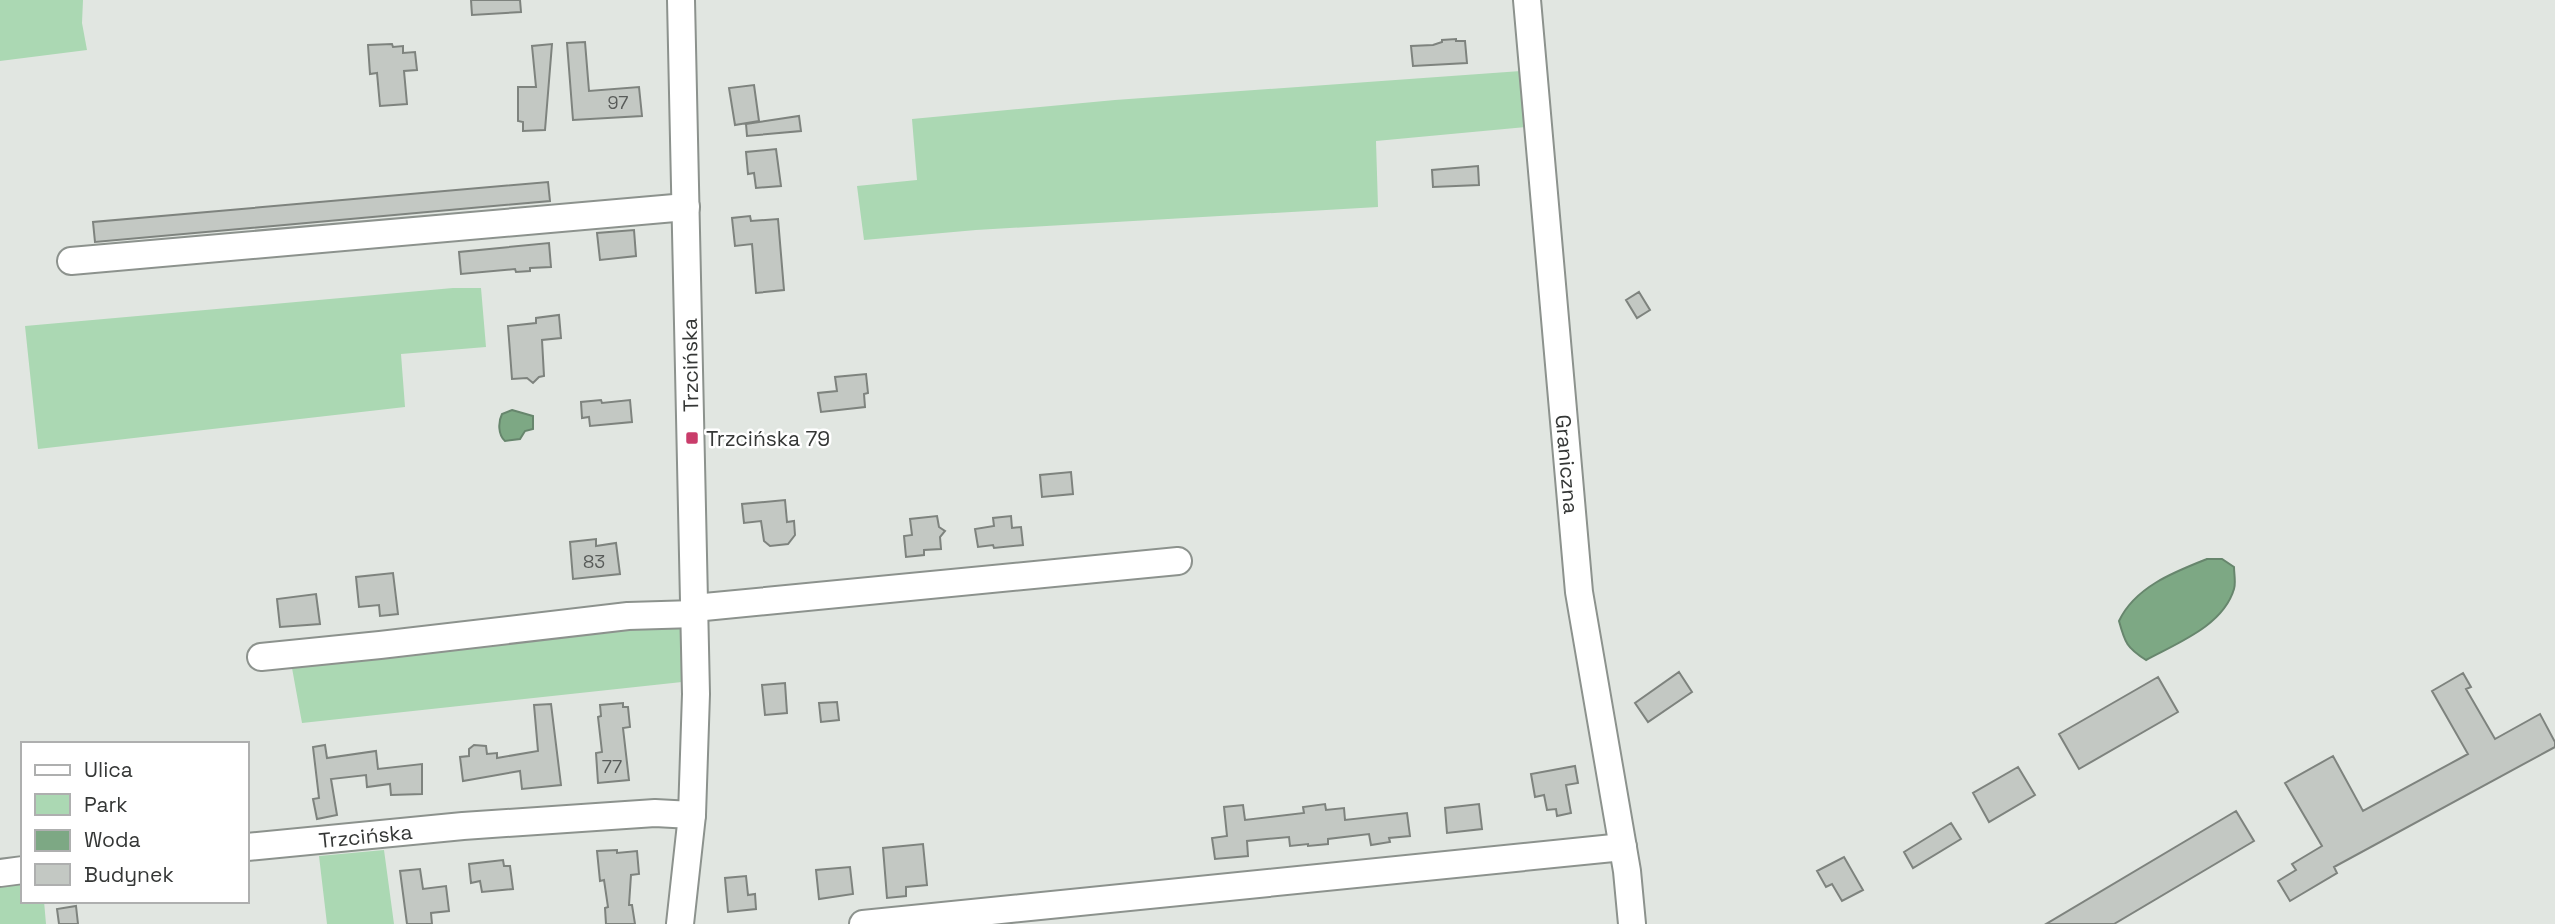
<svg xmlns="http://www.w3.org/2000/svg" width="2555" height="924" viewBox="0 0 2555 924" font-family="'Space Grotesk',sans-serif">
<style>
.green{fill:#abd8b3}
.water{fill:#7da884;stroke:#67866d;stroke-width:2}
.building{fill:#c3c8c3;stroke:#7e837e;stroke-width:2}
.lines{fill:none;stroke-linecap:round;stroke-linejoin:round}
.minor-casing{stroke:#8c928d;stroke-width:30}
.minor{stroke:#fff;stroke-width:26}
.poi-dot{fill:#c93c6a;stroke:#fff;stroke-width:2.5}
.labels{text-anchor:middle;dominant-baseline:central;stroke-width:5;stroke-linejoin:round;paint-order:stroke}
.number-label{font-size:18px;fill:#585b59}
.street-label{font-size:21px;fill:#353736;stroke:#fff}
.poi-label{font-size:21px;fill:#353736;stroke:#fff;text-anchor:start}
</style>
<rect width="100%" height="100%" fill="#e1e6e1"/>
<path class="green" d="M0 0H83L82 23 87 50 0 61Z
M1521 71 1527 127 1376 141 1378 207 976 230 864 240 857 186 917 180 912 119 1115 100Z
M453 288H481L486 347 401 354 405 407 38 449 25 326Z
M683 621 682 682 302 723 292 668Z
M384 850 394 924H327L319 856Z
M23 864V901H44L46 924H0V867Z"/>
<path class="water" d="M512 410 533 416V429L525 431 520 439 505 441C498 435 498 422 502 414Z
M2207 559H2222L2234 567C2234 574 2236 583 2234 589 2223 626 2177 643 2146 660 2127 648 2125 643 2119 621 2135 587 2174 572 2207 559Z"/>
<path class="building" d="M471 0H520L521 12 472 15Z
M1456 39V41H1465L1467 63 1413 66 1411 46 1433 45 1442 42V40Z
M585 42 589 91 639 87 642 116 573 120 567 43Z
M392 44 393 47 403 46V53L415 52 417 70 404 71 407 104 380 106 377 73 370 74 368 45Z
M552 44 545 130 523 131V122L518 121V87H536L532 46Z
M754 85 759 121 735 125 729 88Z
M799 116 801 131 747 136 746 124Z
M776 149 781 186 756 188 754 173 748 174 746 152Z
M1478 166 1479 185 1433 187 1432 170Z
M548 182 550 201 95 242 93 222Z
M750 216 751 221 778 219 784 290 756 293 752 244 735 246 732 218Z
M634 230 636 256 600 260 597 233Z
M549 243 551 267 530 268V271L516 272 515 269 461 274 459 252Z
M1639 292 1650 310 1637 318 1626 300Z
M559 315 561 338 542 340 544 376 539 377 533 383 527 378 512 379 508 326 536 323V318Z
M866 374 868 393 864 394 865 407 821 412 818 393 837 391 835 377Z
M601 400 602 403 630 400 632 422 590 426 589 417 582 418 581 402Z
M1071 472 1073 494 1042 497 1040 475Z
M785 500 787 522 794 521 795 535 788 544 770 546 764 541 761 521 744 523 742 504Z
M937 516 939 527 945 531 940 537 941 549 924 550V555L906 557 904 536 912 535 910 519Z
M1011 516 1012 528 1021 527 1023 545 994 548 993 545 978 547 975 529 994 526 993 518Z
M596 539V546L616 543 620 574 573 579 570 542Z
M393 573 398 614 380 616 379 605 359 607 356 577Z
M316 594 320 624 280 627 277 599Z
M1679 672 1692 692 1648 722 1635 703Z
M2463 673 2471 687 2466 689 2495 739 2540 714 2555 742V747L2334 867 2337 873 2290 901 2278 881 2296 870 2292 864 2322 846 2285 783 2333 756 2363 811 2468 754 2432 691Z
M2158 677 2178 712 2079 769 2059 734Z
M785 683 787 713 765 715 762 685Z
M837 702 839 720 821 722 819 703Z
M623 703V707H628L630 727 623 728 629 780 598 783 596 753 602 752 598 717 601 716 600 705Z
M551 704 561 785 522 789 520 771 463 781 460 757 469 756V749L474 745 486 746 487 754 497 753V758L538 751 534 705Z
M325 745 327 758 376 751 378 769 422 764V794L391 795 390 784 367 787 366 775 331 779 337 815 317 819 313 799 319 798 313 747Z
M1575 766 1578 783 1566 785 1571 813 1557 816 1556 809 1547 810 1544 795 1535 797 1531 774Z
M2018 767 2035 795 1989 822 1973 793Z
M1325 804 1326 810 1344 808 1345 820 1407 813 1410 836 1389 838 1390 842 1371 845 1369 834 1328 839V844L1308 846V844L1290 846 1289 837 1247 841 1248 856 1215 859 1212 838 1227 836 1224 807 1243 805 1245 820 1304 813 1303 807Z
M1479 804 1482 829 1447 833 1445 808Z
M2236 811 2254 841 2114 924H2046Z
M1951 823 1961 839 1913 868 1904 852Z
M923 844 927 885 906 887V896L887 898 883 848Z
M617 850V853L637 851 639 874 631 875 629 905H632L635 924H606L605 908 608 907 604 880 600 881 597 851Z
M1844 857 1863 890 1842 901 1832 884 1826 887 1817 871Z
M503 860 504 866H510L513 889 482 892 480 881 471 883 469 864Z
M850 867 853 894 819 899 816 870Z
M420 869 423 889 446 886 449 911 431 913 432 924H407L400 871Z
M746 876 748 895 755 894 756 909 728 912 725 878Z
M76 906 78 924H59L57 909Z"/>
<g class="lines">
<defs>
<g id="minor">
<path id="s1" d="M1527 0 1579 592 1627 871 1632 924"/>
<path d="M71 261 686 207"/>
<path d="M694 608 1178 561"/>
<path d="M261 657 380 645 628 616 695 614"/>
<path id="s2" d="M247 847 463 826 655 813 692 815"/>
<path d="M0 873 23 870"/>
<path d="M680 924 692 815 696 694 681 0"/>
<path d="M863 924 1623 847"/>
</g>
</defs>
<use href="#minor" class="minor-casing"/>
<use href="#minor" class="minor"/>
</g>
<rect class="poi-dot" x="685" y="431" width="14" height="14" rx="3.5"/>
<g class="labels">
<g class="number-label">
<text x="618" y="102">97</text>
<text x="594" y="561">83</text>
<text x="612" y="766">77</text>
</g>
<g class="street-label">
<text transform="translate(690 365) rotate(-91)">Trzcińska</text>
<text stroke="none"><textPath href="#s1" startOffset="466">Graniczna</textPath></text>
<text stroke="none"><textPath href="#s2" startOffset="119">Trzcińska</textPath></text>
</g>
<g class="poi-label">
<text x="706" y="438">Trzcińska 79</text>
</g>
</g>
<rect x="21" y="742" width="228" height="161" fill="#ffffff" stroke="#aeafaf" stroke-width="2"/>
<rect x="35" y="765" width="35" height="10" fill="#ffffff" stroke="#aeafaf" stroke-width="2"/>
<text x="84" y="777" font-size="21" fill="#353736">Ulica</text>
<rect x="35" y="794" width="35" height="21" fill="#abd8b3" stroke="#aeafaf" stroke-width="2"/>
<text x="84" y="812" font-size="21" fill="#353736">Park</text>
<rect x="35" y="830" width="35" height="21" fill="#7da884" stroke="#aeafaf" stroke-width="2"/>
<text x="84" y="847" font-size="21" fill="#353736">Woda</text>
<rect x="35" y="864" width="35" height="21" fill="#c3c8c3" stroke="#aeafaf" stroke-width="2"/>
<text x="84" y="882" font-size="21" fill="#353736">Budynek</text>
</svg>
